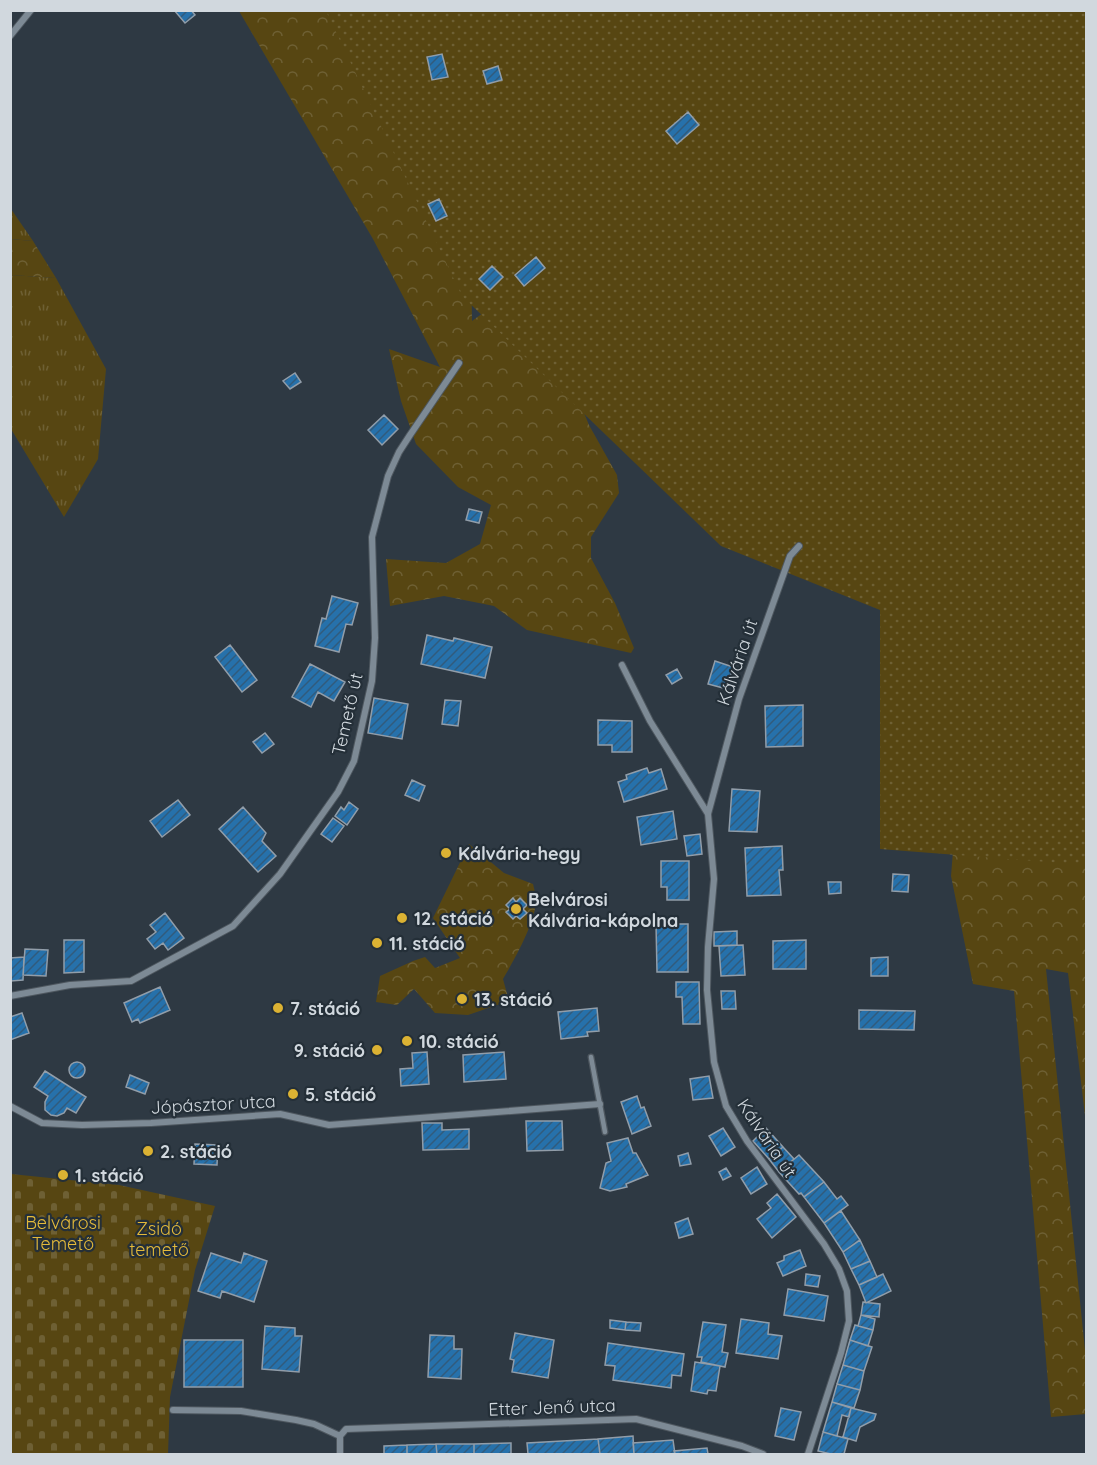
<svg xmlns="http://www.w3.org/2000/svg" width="1097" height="1465" viewBox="0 0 1097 1465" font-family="Quicksand,sans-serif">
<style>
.grass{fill:url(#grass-tufts)}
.forest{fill:url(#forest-crowns)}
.cemetery{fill:url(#cemetery-stones)}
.garden{fill:url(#garden-dots)}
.building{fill:url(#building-hatch);stroke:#919da9;stroke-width:1.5}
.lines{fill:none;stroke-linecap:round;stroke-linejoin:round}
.service-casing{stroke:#4e575f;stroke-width:7}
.minor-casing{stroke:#4e575f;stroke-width:8}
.service{stroke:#7d8a95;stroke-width:4.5}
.minor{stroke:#7d8a95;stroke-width:6}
.poi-dot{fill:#dbb233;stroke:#242f38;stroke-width:2}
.labels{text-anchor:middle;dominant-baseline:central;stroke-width:4.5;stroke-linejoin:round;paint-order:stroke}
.street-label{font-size:18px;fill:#d1d8de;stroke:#242f38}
.poi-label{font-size:18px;font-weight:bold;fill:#d1d8de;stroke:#242f38;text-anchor:start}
.park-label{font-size:18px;fill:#e4ba3a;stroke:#242f38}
</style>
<defs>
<pattern id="grass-tufts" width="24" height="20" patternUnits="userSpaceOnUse" patternTransform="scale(1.5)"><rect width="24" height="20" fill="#574612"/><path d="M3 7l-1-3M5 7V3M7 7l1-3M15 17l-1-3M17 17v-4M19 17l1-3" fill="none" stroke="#6e6034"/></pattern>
<pattern id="forest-crowns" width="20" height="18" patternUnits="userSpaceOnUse" patternTransform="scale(1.5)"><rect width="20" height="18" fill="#574612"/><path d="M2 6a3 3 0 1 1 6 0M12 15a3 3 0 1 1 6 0" fill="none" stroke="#6e6034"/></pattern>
<pattern id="cemetery-stones" width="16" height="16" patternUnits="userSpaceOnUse" patternTransform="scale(1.5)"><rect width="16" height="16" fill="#574612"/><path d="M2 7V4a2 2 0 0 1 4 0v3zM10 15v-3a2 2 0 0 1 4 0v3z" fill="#6e6034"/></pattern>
<pattern id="garden-dots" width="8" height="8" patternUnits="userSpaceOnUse" patternTransform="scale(1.5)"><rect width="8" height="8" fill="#574612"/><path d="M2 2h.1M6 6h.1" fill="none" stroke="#6e6034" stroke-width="1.8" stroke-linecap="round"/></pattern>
<pattern id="building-hatch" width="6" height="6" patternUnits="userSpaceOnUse" patternTransform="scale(1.5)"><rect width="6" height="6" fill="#2671ab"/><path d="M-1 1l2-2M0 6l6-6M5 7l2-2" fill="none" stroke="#315b7c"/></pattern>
</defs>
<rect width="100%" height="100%" fill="#2e3943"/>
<path class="grass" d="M11 209 33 241 11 239Z
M11 275 56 278 106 369 98 459 64 517 11 429Z"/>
<path class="forest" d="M239 11H403L471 263 472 321 487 310 1086 172V1124L1068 973 1046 969 1086 1360V1414L1051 1417 1014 991 973 984 951 876 955 826 894 559 565 367 589 425 617 475 619 493 591 537V558L615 603 634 648 631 653 527 630 494 606 444 596 390 606 386 559 446 563 480 544 491 505 458 487 416 444 401 401 389 349 440 367 373 239Z
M10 239 33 241 56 278 11 275Z
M469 844 504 873 533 884C534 889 536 894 536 898 537 920 514 960 503 979L509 1001 468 1015 435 1013 414 989 397 1005 376 1002 380 976 413 961 425 957 435 968 460 958 433 918Z"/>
<path class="cemetery" d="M11 1174 119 1185 215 1206 195 1270 170 1397 168 1454H11Z"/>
<path class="garden" d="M326 11H1086V865L880 849V610L721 546 462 296Z"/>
<path class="building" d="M174 10H191L195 15 185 23Z
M442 54 448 77 432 80 427 57Z
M498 66 502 80 487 84 483 71Z
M688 112 699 125 677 144 666 131Z
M439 199 447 216 436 221 428 204Z
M536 257 545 268 524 286 515 275Z
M492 266 503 277 490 290 479 279Z
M295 373 301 382 290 389 283 381Z
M384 415 398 429 382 445 368 430Z
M469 509 482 512 479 523 466 520Z
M332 596 358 603 352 625 346 624 339 652 315 646 322 618 326 619Z
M427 635 453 641 454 638 492 647 485 678 421 664Z
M230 645 257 680 242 692 215 657Z
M715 661 733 667 727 689 708 684Z
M310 664 345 682 334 701 318 692 311 707 292 697Z
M677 669 682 678 672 684 666 675Z
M374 698 408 704 402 739 368 733Z
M445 700 461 701 458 726 442 724Z
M803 705V746L766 747 765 706Z
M598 720 632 721V752H612V745H598Z
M265 733 274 744 262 753 253 742Z
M647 768 649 773 661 769 667 789 624 802 618 782 627 779 626 775Z
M412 780 425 786 419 801 405 795Z
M732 789 760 791 757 832 729 831Z
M178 800 190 815 162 837 150 821Z
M349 802 358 809 347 825 335 816 341 807 344 810Z
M243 807 266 833 262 841 276 856 258 872 219 829Z
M673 811 677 839 641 845 637 817Z
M333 818 344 826 332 842 321 834Z
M700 834 702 854 687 856 684 836Z
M782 846 783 870H779L781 895 747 896 745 848Z
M661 861H689V900H667V887H661Z
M893 874 909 875 908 892 892 891Z
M828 882H841V893L829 894Z
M513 898 516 902 520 898 527 905 523 909 527 913 520 919 516 916 513 919 506 912 510 909 506 905Z
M165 913 184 938 168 950 163 943 155 949 147 939 156 932 150 925Z
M656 924H688V972H657Z
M737 931V945L714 946V932Z
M64 940H84V972L64 973Z
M806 940V969H773V941Z
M743 945 745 975 721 976 719 946Z
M25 949 48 950 46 976 23 975Z
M24 957 23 980 11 981 10 958Z
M888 957V976H871V958Z
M676 982H699L700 1024H683L682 997H676Z
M160 987 170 1010 140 1023 138 1019 132 1022 124 1003Z
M721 991H735L736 1009H722Z
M597 1008 599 1031 587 1032 588 1036 561 1039 558 1012Z
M859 1010 915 1011 914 1030 859 1029Z
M22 1013 29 1033 10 1040V1017Z
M427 1052 429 1084 401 1086 400 1069 413 1068 412 1053Z
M504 1052 506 1079 464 1082 463 1055Z
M69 1070a8 8 0 1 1 16 0a8 8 0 1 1-16 0Z
M45 1071 86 1097 76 1113 67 1108 64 1113 57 1116 51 1115 45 1110V1102L48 1096 34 1087Z
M130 1075 149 1083 145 1094 126 1087Z
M709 1076 713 1098 693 1100 690 1079Z
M637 1096 641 1108 644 1107 651 1126 632 1134 621 1102Z
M526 1121H562L563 1150 527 1151Z
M422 1123H442V1130L469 1129V1149L423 1150Z
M723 1128 735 1147 721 1156 709 1136Z
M766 1128 783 1147 769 1159 753 1141Z
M628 1138 633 1153H636L648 1175 626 1184 627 1187 610 1191 600 1188 606 1163 611 1161 607 1143Z
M195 1144 218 1145 217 1165 194 1164Z
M783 1147 794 1159 779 1172 769 1159Z
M688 1153 691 1164 680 1166 678 1156Z
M799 1155 824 1182 804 1197 801 1193 799 1194 779 1172Z
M757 1167 767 1184 751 1194 741 1178Z
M726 1168 731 1176 723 1180 719 1172Z
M824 1182 837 1199 841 1196 848 1205 824 1223 804 1197Z
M777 1194 796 1217 772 1238 757 1219 771 1208 767 1203Z
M841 1211 860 1240 843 1252 824 1223Z
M688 1218 693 1234 679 1238 675 1223Z
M860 1240 870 1261 851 1269 843 1252Z
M800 1250 806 1266 783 1276 777 1263 784 1260V1256Z
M211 1253 241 1263 244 1253 267 1261 254 1302 222 1291 220 1298 198 1291Z
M870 1261 877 1277 859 1285 851 1269Z
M806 1274 820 1276 818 1287 805 1285Z
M883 1274 891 1291 866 1303 859 1285Z
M788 1289 828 1296 824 1321 784 1315Z
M863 1302 880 1304 879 1317 861 1315Z
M861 1315 875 1319 873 1330 858 1326Z
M741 1319 769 1323 768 1334 782 1336 778 1359 736 1353Z
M610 1320 626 1322 625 1330 610 1328Z
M626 1322 641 1323 640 1331 625 1330Z
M703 1322 726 1325 722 1352 728 1353 725 1367 701 1362 702 1357H697Z
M855 1325 873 1330 868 1346 850 1340Z
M265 1326 295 1328V1336H302L299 1372 262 1369Z
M515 1333 554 1340 548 1378 512 1372 514 1360 510 1359Z
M430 1335 454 1336V1349H462L461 1379 428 1377Z
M184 1340H243V1387H184Z
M850 1340 872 1347 864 1371 843 1365Z
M608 1343 684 1354 681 1376 672 1375 671 1388 613 1380 615 1366 605 1365Z
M695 1362 720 1366 716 1391 708 1390 707 1394 691 1391Z
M843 1365 864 1371 860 1390 837 1384Z
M837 1384 860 1390 854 1408 832 1402Z
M832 1402 851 1408 849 1417 842 1415 837 1436 823 1432Z
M781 1408 801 1412 794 1440 775 1436Z
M851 1408 876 1414 874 1420 860 1427 856 1441 843 1437Z
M823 1432 848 1439 844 1454H831L818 1451Z
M633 1436 634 1454H600L598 1439Z
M598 1439 600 1454H528L527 1443Z
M673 1440 675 1454H634L633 1443Z
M511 1443V1454H474V1444Z
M436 1444 437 1454H407V1445Z
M436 1444H474V1454H437Z
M407 1445V1454H384V1446Z
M707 1448 708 1454H675L674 1451Z"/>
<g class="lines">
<defs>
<path id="service" d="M591 1057 605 1132"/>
<path id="minor" d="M10 36 31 10
M799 546 790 556 739 699 708 814 714 879 708 947 707 990 714 1062 726 1106 747 1141 824 1244 839 1269 847 1291 849 1321 841 1353 808 1454
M622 665 650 721 708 814
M10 996 70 985 131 981 233 926 280 874 338 792 354 761 372 681 375 638 372 537 388 476 399 452 410 435 459 363
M10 1106 42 1123 82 1125 151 1123 280 1114 329 1125 600 1104
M173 1410 241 1411 296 1420 314 1424 340 1436
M340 1454V1436L346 1429 636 1419 742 1446 763 1454"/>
</defs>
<use href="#service" class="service-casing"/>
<use href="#minor" class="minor-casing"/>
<use href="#service" class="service"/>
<use href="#minor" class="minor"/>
</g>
<g class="poi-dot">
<circle cx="446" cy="853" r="6"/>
<circle cx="516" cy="909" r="6"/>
<circle cx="402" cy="918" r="6"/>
<circle cx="377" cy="943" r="6"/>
<circle cx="462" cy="999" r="6"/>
<circle cx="278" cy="1008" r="6"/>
<circle cx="407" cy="1041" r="6"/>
<circle cx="377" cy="1050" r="6"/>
<circle cx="293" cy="1094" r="6"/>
<circle cx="148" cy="1151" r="6"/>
<circle cx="63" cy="1175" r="6"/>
</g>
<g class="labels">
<g class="street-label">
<text transform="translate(737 662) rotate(-71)">Kálvária út</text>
<text transform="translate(347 714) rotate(-77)">Temető út</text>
<text transform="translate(213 1104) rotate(-3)">Jópásztor utca</text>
<text transform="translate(767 1138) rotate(56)">Kálvária út</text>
<text transform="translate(552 1407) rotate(-2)">Etter Jenő utca</text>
</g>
<g class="poi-label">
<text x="458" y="853">Kálvária-hegy</text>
<text x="528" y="899">Belvárosi<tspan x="528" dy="21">Kálvária-kápolna</tspan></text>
<text x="414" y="918">12. stáció</text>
<text x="389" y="943">11. stáció</text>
<text x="474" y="999">13. stáció</text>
<text x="290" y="1008">7. stáció</text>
<text x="419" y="1041">10. stáció</text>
<text x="365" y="1050" text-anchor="end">9. stáció</text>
<text x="305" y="1094">5. stáció</text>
<text x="160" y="1151">2. stáció</text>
<text x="75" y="1175">1. stáció</text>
</g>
<g class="park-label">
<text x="63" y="1222">Belvárosi<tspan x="63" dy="21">Temető</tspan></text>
<text x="159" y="1228">Zsidó<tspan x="159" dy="21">temető</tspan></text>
</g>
</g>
<rect width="1097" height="1465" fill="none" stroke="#d1d8de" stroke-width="24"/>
</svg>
